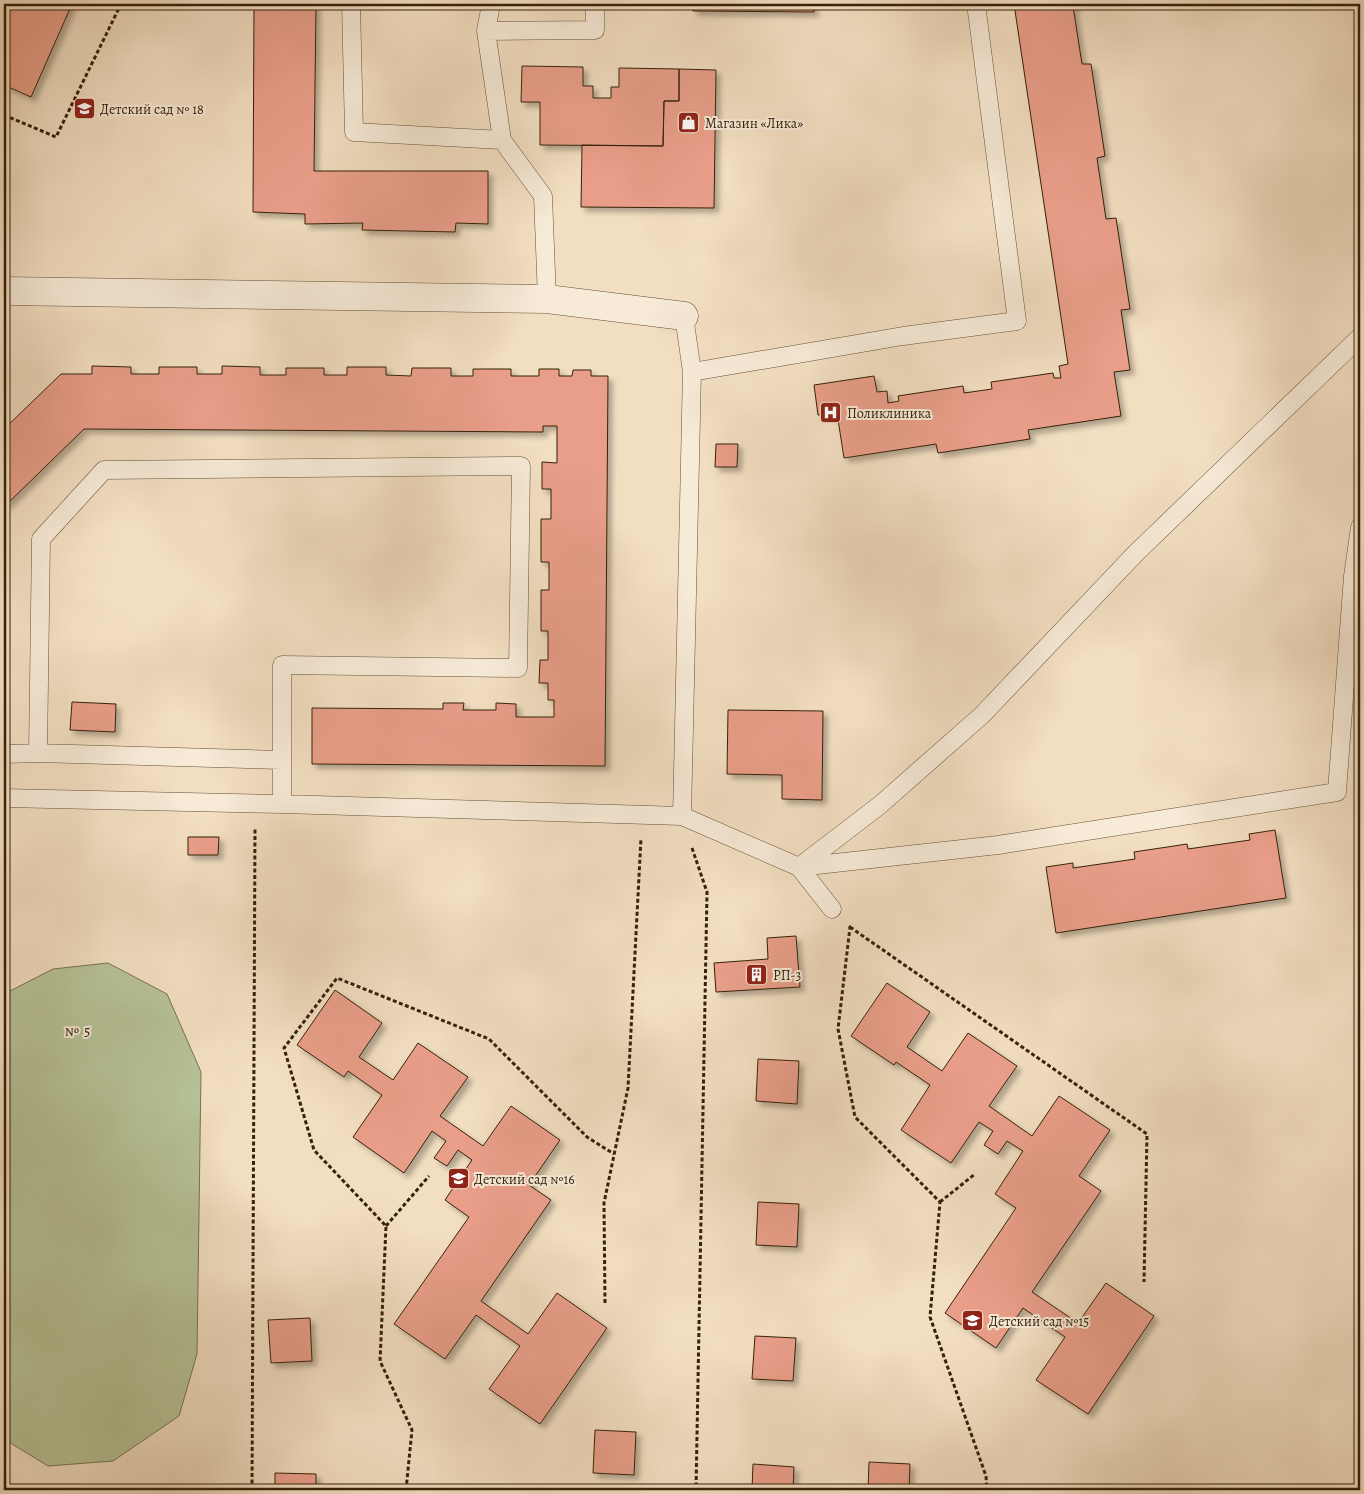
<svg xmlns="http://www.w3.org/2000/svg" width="1364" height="1494" viewBox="0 0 1364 1494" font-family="Alegreya,serif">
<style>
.green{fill:#b6c296;stroke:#767250}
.building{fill:#e99e89;stroke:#35220a;filter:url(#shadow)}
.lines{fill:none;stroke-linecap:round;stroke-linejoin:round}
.service-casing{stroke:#645138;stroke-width:19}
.minor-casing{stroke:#645138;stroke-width:29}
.path{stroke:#35220a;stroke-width:3;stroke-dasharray:4 2.5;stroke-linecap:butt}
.service{stroke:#f7ead7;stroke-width:18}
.minor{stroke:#f7ead7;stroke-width:28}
.labels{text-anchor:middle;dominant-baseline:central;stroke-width:4;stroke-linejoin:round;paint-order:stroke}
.poi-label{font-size:14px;fill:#35220a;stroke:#f7ead7;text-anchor:start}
.neighbourhood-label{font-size:15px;letter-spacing:1px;fill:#35220a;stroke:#f7ead7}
</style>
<defs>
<filter id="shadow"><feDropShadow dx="4.5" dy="4.5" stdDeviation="2.5" flood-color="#0004"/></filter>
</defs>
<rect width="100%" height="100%" fill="#f2dec1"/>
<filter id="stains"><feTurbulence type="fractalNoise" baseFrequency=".004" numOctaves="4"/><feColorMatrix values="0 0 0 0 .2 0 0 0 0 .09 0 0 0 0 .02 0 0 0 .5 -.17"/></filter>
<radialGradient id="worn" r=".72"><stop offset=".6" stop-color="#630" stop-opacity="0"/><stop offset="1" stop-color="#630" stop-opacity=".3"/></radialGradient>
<path class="green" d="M108 963 167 994 201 1072 197 1354 179 1416 113 1461 48 1466 4 1439V994L53 969Z"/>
<path class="building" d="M4 4H72L31 97 4 85Z
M254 4H316L314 171H488V224L456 223 455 232 362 230 363 223 305 224V214L253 212Z
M693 4H814V12L693 11Z
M1014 4H1082L1073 6 1082 64H1091L1105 156 1097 158 1106 219 1116 218 1130 309 1121 310 1130 370 1114 372 1121 416 1028 430 1030 439 938 453 936 444 844 458 837 413 818 415 814 385 874 376 877 392 887 391 888 403 899 401 898 396 963 386 964 393 992 389 991 382 1053 373 1054 378H1061L1059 366 1068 364Z
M522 66 583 67V86H593V98H611V87H619V68L679 69V101H664L663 146 540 145V102H521Z
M679 69 716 70 714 208 581 207 582 145 663 146 664 101H679Z
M92 366 131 367V374H159V367H197V374H222V366L260 367V375H286V368H324V375H347V367H386V375L411 376 412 368H451V376H473V369H511V376H539V369H559V376H572L573 370H591V376H608L605 766 312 764V708L443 709V703H464L463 710H496V703L516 704V717H554V700H548V683H539L540 660H548V631H541V590H549V562H541V519H551V489H542V462L557 463V426H543V432L84 429 4 507V429L61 374H92Z
M716 444H738L737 467H715Z
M72 702 116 704 115 732 70 730Z
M728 710 823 711 822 800 782 799V775L727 774Z
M1275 830 1286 898 1056 933 1046 867 1073 863V868L1135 859 1134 852 1187 844 1188 849 1250 840 1249 834Z
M188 837H219L218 855H188Z
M796 936 800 987 716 992 714 963 768 959 767 938Z
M887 983 930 1012 907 1047 942 1071 968 1033 1017 1066 989 1106 1032 1136 1059 1096 1110 1130 1079 1176 1101 1191 1032 1292 1078 1323 1106 1283 1154 1316 1088 1414 1036 1380 1065 1337 1023 1308 996 1348 945 1313 1016 1208 995 1194 1023 1151 1007 1141 998 1154 984 1145 993 1131 979 1122 951 1163 901 1130 930 1085 896 1062 894 1065 851 1036Z
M335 990 382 1023 359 1057 393 1080 418 1043 468 1077 440 1116 483 1146 511 1106 560 1140 529 1185 551 1200 481 1301 528 1334 557 1293 607 1328 540 1424 489 1389 520 1346 476 1315 445 1359 394 1324 469 1217 445 1200 472 1160 458 1150 447 1166 434 1158 446 1141 432 1131 404 1173 353 1137 382 1095 348 1071 344 1077 297 1045Z
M758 1059 799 1061 797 1104 756 1101Z
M758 1202 799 1204 797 1247 756 1245Z
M310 1318 312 1361 271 1363 268 1320Z
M755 1336 796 1338 793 1381 752 1379Z
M595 1430 636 1432 634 1475 593 1473Z
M869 1462 910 1464 909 1490H868Z
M753 1464 794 1467 793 1490H752Z
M275 1473 316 1474V1490H275Z"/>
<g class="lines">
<defs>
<path id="service" d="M351 4 354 132 502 140
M491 4 486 31 502 140 543 196 547 299
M486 31 595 30V4
M692 372 903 336 1017 321 976 4
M38 753 282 760
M4 754 38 753 41 539 104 470 521 466 518 668 282 665V804
M4 798 282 804 682 816 799 867 832 909
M682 816 692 372 684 316
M799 867 998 845 1337 792 1353 576 1360 527
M799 867 880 805 982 715 1136 553 1360 337"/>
<path id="minor" d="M4 291 547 299 684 316"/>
</defs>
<use href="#service" class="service-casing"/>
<use href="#minor" class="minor-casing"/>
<path class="path" d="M4 115 56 137 121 4
M692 848 707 892 696 1490
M849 926 850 927 838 1029 855 1117 940 1202 930 1317 986 1476 987 1490
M850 927 1147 1134 1144 1282
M940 1202 975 1174
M386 1226 429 1176
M605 1303 604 1203 628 1088 641 838
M252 1490 255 828
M406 1490 412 1430 380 1361 386 1226 314 1150 284 1048 337 978 489 1039 587 1137 614 1154"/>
<use href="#service" class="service"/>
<use href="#minor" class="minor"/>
</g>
<defs>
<symbol id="school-square" viewBox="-11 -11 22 22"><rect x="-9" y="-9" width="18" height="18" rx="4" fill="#8f2418" stroke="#f7ead7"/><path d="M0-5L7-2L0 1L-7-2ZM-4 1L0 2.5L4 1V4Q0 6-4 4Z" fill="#fff"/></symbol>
<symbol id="shop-square" viewBox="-11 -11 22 22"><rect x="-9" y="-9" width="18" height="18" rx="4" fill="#8f2418" stroke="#f7ead7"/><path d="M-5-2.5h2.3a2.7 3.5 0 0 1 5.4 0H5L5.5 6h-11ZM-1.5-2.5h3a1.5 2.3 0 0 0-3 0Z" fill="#fff"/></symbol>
<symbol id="hospital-square" viewBox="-11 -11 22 22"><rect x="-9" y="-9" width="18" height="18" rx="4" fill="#8f2418" stroke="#f7ead7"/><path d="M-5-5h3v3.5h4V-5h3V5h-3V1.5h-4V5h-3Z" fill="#fff"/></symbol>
<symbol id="building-square" viewBox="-11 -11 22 22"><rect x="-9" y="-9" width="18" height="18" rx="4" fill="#8f2418" stroke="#f7ead7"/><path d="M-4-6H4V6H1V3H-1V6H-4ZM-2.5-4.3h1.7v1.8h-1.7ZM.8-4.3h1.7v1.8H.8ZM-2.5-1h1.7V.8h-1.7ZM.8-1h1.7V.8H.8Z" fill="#fff"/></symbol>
</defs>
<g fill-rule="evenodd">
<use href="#school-square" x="72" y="96" width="25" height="25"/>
<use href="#shop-square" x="676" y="110" width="25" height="25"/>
<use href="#hospital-square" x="818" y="400" width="25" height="25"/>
<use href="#building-square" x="744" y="962" width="25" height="25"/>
<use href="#school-square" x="446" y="1166" width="25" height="25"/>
<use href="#school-square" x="960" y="1308" width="25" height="25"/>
</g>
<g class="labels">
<g class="poi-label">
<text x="100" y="109">Детский сад № 18</text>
<text x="705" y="123">Магазин «Лика»</text>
<text x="847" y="413">Поликлиника</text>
<text x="773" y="975">РП-3</text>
<text x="474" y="1179">Детский сад №16</text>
<text x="989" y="1321">Детский сад №15</text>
</g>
<g class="neighbourhood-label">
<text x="78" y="1031">№ 5</text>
</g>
</g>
<rect width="1364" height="1494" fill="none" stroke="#f2dec1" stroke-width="20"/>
<rect x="5" y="5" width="1354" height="1484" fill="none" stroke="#35220a" stroke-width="2.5"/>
<rect x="10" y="10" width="1344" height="1474" fill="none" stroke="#35220a"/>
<rect width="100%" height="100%" filter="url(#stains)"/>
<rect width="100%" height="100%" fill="url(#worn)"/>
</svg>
